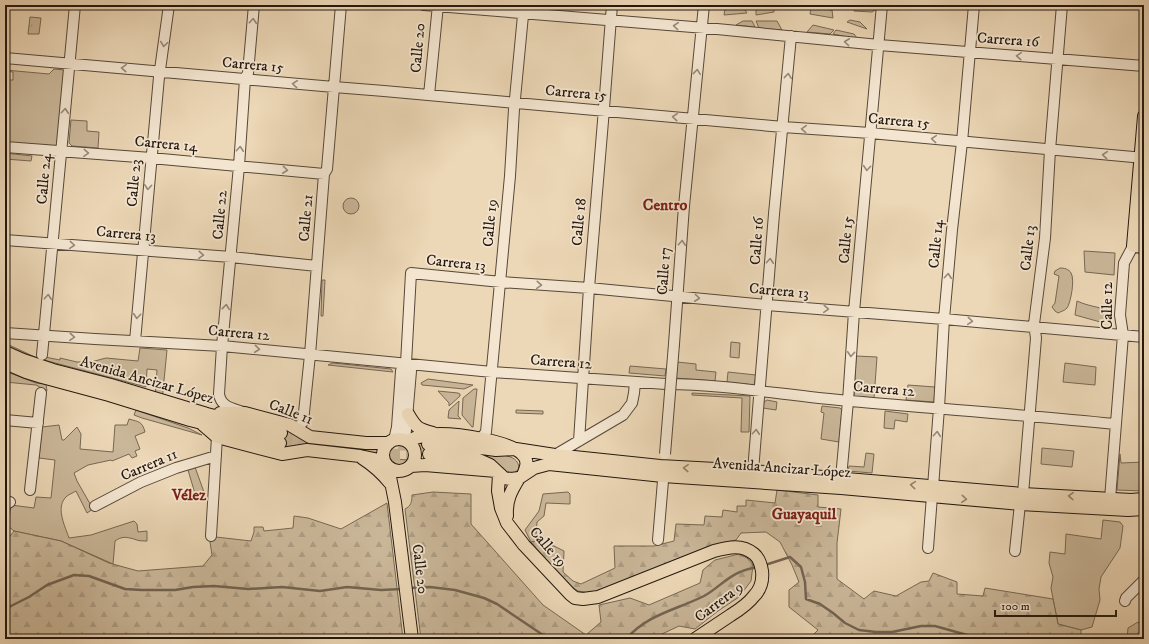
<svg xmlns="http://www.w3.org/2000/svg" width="1149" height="644" viewBox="0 0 1149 644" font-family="'IM FELL DW Pica',serif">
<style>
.green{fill:#cab799;stroke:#776854}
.forest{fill:url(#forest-firs);stroke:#776854}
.park{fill:url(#park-tufts);stroke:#776854}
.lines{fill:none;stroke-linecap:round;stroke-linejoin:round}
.stream{stroke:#736451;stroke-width:2.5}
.major-tunnel{stroke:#c4b194;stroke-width:12;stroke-dasharray:12 6;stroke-linecap:butt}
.minor-casing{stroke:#564838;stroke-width:12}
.major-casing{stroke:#24180e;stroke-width:14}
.minor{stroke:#f3e5d0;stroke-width:10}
.major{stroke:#ecd7b6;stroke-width:12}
.minor-bridge-casing{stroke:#564838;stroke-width:12;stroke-linecap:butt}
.minor-bridge{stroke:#f3e5d0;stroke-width:10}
.oneway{stroke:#968979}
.oneway2{stroke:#92816a}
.labels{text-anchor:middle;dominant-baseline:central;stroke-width:3.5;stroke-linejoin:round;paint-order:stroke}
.street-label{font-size:15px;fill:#24180e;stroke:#f3e5d0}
.neighbourhood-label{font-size:16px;font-weight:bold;fill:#7a1f14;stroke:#f3e5d0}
</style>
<defs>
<pattern id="forest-firs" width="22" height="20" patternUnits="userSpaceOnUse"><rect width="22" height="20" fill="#cab799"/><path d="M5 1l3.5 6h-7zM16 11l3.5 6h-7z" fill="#ad9d83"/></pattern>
<pattern id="park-tufts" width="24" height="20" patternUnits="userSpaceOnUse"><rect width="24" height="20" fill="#cab799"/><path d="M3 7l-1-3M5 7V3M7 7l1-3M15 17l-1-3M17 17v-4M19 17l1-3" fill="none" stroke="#ad9d83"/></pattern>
</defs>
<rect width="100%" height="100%" fill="#ecd7b6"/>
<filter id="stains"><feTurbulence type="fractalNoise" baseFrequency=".005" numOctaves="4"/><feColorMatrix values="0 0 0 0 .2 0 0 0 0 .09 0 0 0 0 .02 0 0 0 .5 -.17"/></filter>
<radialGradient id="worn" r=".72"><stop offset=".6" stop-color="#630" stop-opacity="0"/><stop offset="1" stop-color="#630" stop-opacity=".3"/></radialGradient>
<path class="green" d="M729 5H742L747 13 724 15 725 9Z
M756 5H774V12L756 15Z
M855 5H876L875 10 872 12 854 11Z
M811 8 832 10 833 18 810 14Z
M850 20 860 22 867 29 847 22Z
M743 21H752L755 27 736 25Z
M756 21H777L782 30 759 28Z
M813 25 834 30 830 34 807 32Z
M836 30 854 34 858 39 833 34Z
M54 69 65 70 58 149 5 143V89L9 90V85L5 84V80H13V72L5 71V70L49 74Z
M71 120 87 121V131L99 132 98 148 72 146 69 143Z
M5 153 32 156 31 161 5 159Z
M343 206a8 8 0 1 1 16 0a8 8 0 1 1-16 0Z
M1084 251 1115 253 1114 275 1085 272Z
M1060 268C1064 268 1069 269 1071 273 1075 279 1071 302 1067 308 1064 311 1062 311 1058 313L1055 311 1052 307 1055 303 1059 276 1054 274 1055 271Z
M322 280H325L323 316H321Z
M1077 301C1088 306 1098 307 1109 310L1104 323 1075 315Z
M5 338H8L7 344 37 358 12 349 5 345Z
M731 342 740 343 739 358 730 357Z
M140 348 167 350 162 401 155 399 157 370 147 369 146 387 40 359 45 357 60 360V358L77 362H91L106 358 138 361Z
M856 356 877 357 874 398 854 396Z
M677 362 696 364V370L716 372 715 381 675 378Z
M333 363 391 369 393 372 328 365Z
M1065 363 1096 367 1095 385 1063 382Z
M630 366 666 369 665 376 629 373Z
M5 371 36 383 46 384 47 391 36 385 5 382Z
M728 372 756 375 754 385 727 382Z
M428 379 473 385 464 389 422 385 421 383Z
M908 385 935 387 934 402 906 400Z
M474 389H477L473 427H472L462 415 463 398Z
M438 391 458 393 460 394V396L449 406V403Z
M692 393 750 396 749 432H741L742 398 692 395Z
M767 400 777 402 776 410 763 408 764 402Z
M459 401 458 416 461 419 448 418 449 410Z
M822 406 840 408 842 410 839 442 821 439 824 413 821 412Z
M136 410 188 428 202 435 142 418 134 415Z
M516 410 543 411V414L516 413Z
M885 411 908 414 907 422 895 420 894 429 884 428Z
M129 419C139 422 142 421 145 432L135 436 140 449 135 451 137 456 132 458 129 454 112 461 111 460 88 465 74 473 77 481 93 509 87 513 76 491C73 493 67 495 65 498 56 509 65 526 69 538L91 535 134 521 137 524 138 532 147 531V541C143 541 138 541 134 539 126 537 122 536 115 541L113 564 61 541 14 531 8 526 11 505 34 508 36 497 51 498 55 460 39 458 42 427 59 425 62 440H64L77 427 81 434 80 449 113 452 115 425H127Z
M291 430C295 433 299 438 303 440 320 449 361 451 380 449V454L372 452 361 451 286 448Z
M1042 448 1074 451 1072 467 1041 464Z
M866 453 874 454 872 473 848 471 849 466 864 467Z
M1120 454 1121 463 1144 462V491L1117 490Z
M479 455C492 455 519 451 519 469L513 474 509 475Z
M391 459 409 460C404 467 396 466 391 459Z
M195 467 205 495 196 497 188 470Z
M568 492 570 494V504L546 503 544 516 537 522 536 536 543 537 542 540 531 542 525 530 539 511 543 494Z
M1103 520 1120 522 1123 526 1120 548 1101 577 1099 589 1100 600 1092 627 1081 630 1058 624 1051 588 1053 577 1049 563 1050 552 1065 554 1066 534 1101 539Z"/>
<path class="forest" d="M777 490 818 495V507L841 509 837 543V579L864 599 874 591 896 596 921 582 929 581 933 573 957 582V594L983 596 985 588 1053 599 1058 624 1081 630V639H814L811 637 818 630 789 607V590L799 582 792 565 780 542 766 532 741 533 736 540 707 547 596 594 578 591 565 582 531 542 542 540 564 551 563 572 573 581 581 584 615 568 614 546H654L674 541 676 524 704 525 705 516 722 517 723 510 737 512V506H746V500L775 503Z
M433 492 471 494V524L543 605 586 635 601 622 599 605 630 598 649 605 700 583 703 570 715 560 739 554 747 558 753 565 751 581 739 597 718 611 695 629 679 626 662 634 657 639H454L443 634 430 639H421L405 509C411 506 412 502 412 495Z
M387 503 403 639H5V543L14 531 61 541 109 563 138 571 203 566 212 555 210 542 216 537 251 541 254 532V527H263L264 531 293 528 294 516 308 518 341 529Z
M1138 622 1144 629V639H1127L1128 628Z"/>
<path class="park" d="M30 17 41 18 39 34H28Z"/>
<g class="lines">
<path class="stream" d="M765 565 790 557 801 567 805 582 806 599 820 604 833 613 845 623 859 630 876 632H892L921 626H935L967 635 972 639
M409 588 430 587 455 590 484 598 497 604 549 639
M5 609 29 597 47 585 74 575 89 576 125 589 142 590H175L193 587 214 586 248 589 282 587 320 591 347 587 381 590 402 589
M626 639C648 614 676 610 704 596 717 589 727 577 740 572 746 569 753 568 758 567"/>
<path class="major-tunnel" d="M281 433 312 438
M280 443 310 449
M380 445 428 444
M370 455 429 454"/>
<defs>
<path id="minor" d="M424 5 717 29 879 45 1144 66
M5 58 334 87 384 91 783 127 870 133 1144 158
M429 95 438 5
M5 147 151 158 324 174
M5 240 231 257 317 266
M5 333 95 339 222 346 492 372 666 384C727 384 788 396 850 401 938 409 1027 415 1115 424
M135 341 159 77 169 5
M674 344 684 206 704 5
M42 355 75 5
M243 412C232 408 221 407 219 394L222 346 239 166 245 79 248 73 254 5
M5 420 38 423
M292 427H298L303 422 310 355 324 174 327 169 341 5
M478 438 482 437 486 432 510 176 514 109 524 5
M394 440 397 427 401 371 406 363 411 273 501 282 589 288 767 305 944 319 1144 337
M405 441 411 371 406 363
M579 441 589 288 603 121 612 5
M555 455 623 415 632 403 634 393 635 382
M753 471 774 214 791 36
M841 478 848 401 854 312 882 5
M933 487 939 408 944 319 952 230 962 142 974 5
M30 490 41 393
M1023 494 1036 338 1034 324 1045 238 1050 150 1062 5
M1110 499 1123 335 1120 315 1124 263 1133 246
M5 505 10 502
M95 506 141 482 176 468 216 456
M211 536 217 437
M658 540 664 469
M928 548 932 496
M1015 551 1020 504
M1125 601 1126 598 1144 580"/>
<path id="major" d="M1144 116 1133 246 1144 247
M5 352 23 360 53 370 111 385 207 414 281 433
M5 363 26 372 42 377 109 395 190 420 280 443
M220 413H245L290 425 310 437 366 443H389
M408 414C416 428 418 429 433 433
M202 424 217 437 282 454 307 450 360 456 384 461
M383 455a16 16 0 1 1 32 0a16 16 0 1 1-32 0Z
M407 441C417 436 428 435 440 434 458 434 511 441 523 455 529 461 526 468 523 475
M428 444 474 447 496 450 516 449 555 455 660 466 753 471 1023 494 1131 500 1144 499
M429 454 472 457 490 465 504 478 511 479 519 478 534 468 549 464 663 476 841 488 1020 504 1128 510 1144 509
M362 458C373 465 382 473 390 483
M411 466 425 465 496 471
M388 467 395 502 412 639
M499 474 498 491 501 508 507 523 524 545 570 594 575 598 583 599 598 597 714 551C729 547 742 544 754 554 759 558 761 565 762 571 763 580 761 589 754 596 748 604 739 610 731 615 719 623 707 631 695 639
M507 516C506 500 511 491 519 478"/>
</defs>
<use href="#minor" class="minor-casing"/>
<use href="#major" class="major-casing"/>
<use href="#minor" class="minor"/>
<use href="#major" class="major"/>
<defs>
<path id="minor-bridge" d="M665 454 674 344"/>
</defs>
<use href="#minor-bridge" class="minor-bridge-casing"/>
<use href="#minor-bridge" class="minor-bridge"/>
</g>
<defs><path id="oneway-chevron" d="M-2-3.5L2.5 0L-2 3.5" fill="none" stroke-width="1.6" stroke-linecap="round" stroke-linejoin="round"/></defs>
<g class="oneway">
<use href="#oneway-chevron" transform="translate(253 21) rotate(-85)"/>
<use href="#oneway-chevron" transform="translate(676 26) rotate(-175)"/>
<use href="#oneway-chevron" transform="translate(847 42) rotate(-174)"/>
<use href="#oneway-chevron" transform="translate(164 44) rotate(98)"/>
<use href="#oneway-chevron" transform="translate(1019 56) rotate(-176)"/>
<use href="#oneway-chevron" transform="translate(124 68) rotate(-176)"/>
<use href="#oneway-chevron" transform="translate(697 72) rotate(-84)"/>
<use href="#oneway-chevron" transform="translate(788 76) rotate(-84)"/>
<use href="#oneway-chevron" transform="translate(295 84) rotate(-175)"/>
<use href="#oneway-chevron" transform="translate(65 111) rotate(-85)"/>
<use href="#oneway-chevron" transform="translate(675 117) rotate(-175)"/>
<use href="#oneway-chevron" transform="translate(804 129) rotate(-176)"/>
<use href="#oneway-chevron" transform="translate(934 139) rotate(-175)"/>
<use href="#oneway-chevron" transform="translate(240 149) rotate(-86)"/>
<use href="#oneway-chevron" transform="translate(86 153) rotate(4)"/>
<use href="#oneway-chevron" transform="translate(1105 155) rotate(-175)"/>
<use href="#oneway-chevron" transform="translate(867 168) rotate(95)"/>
<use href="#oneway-chevron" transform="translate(285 170) rotate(6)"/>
<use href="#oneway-chevron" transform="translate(148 187) rotate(95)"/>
<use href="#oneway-chevron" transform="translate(682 243) rotate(-86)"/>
<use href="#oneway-chevron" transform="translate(72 245) rotate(5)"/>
<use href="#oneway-chevron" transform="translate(201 255) rotate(4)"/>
<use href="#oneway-chevron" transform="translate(770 261) rotate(-86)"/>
<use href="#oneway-chevron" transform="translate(948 276) rotate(-85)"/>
<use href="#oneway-chevron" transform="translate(539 285) rotate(4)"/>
<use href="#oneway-chevron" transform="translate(48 297) rotate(-85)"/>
<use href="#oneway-chevron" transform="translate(697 298) rotate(6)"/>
<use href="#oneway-chevron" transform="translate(226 307) rotate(-84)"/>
<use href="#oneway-chevron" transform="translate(826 309) rotate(4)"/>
<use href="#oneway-chevron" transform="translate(137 316) rotate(95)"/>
<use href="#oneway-chevron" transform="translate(970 321) rotate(5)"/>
<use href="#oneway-chevron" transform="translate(72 337) rotate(4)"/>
<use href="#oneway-chevron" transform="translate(257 349) rotate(6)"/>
<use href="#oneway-chevron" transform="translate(851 354) rotate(94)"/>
<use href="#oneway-chevron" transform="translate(756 432) rotate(-86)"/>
<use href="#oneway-chevron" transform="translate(937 434) rotate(-85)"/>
</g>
<g class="oneway2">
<use href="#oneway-chevron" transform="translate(686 468) rotate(-177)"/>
<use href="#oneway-chevron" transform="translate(913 485) rotate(-175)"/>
<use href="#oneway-chevron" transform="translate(1071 496) rotate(-177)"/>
<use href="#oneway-chevron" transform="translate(964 499) rotate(5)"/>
</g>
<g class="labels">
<g class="street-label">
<text transform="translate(1008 40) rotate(4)">Carrera 16</text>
<text transform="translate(418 48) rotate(-85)">Calle 20</text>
<text transform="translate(253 65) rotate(5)">Carrera 15</text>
<text transform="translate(576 93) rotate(5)">Carrera 15</text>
<text transform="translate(899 121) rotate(5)">Carrera 15</text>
<text transform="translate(166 144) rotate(5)">Carrera 14</text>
<text transform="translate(44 179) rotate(-85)">Calle 24</text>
<text transform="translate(134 183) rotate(-85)">Calle 23</text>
<text transform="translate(220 215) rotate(-85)">Calle 22</text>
<text transform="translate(306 218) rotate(-85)">Calle 21</text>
<text transform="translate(579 222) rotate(-85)">Calle 18</text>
<text transform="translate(490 223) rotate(-85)">Calle 19</text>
<text transform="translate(126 234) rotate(5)">Carrera 13</text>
<text transform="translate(846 240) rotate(-85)">Calle 15</text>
<text transform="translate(757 241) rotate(-86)">Calle 16</text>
<text transform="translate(936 244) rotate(-85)">Calle 14</text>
<text transform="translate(1028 248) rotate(-84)">Calle 13</text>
<text transform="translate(456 263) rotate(6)">Carrera 13</text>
<text transform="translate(664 271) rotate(-86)">Calle 17</text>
<text transform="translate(779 291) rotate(5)">Carrera 13</text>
<text transform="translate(1107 306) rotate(-90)">Calle 12</text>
<text transform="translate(239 333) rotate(5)">Carrera 12</text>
<text transform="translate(561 362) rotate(4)">Carrera 12</text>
<text transform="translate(147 380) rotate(16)">Avenida Ancizar López</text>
<text transform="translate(884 389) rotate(5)">Carrera 12</text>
<text transform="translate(291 412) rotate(21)">Calle 11</text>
<text transform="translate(149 465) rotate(-23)">Carrera 11</text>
<text transform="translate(782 468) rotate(4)">Avenida Ancizar López</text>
<text transform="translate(548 547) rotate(49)">Calle 19</text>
<text transform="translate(420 569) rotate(83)">Calle 20</text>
<text transform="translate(719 602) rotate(-37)">Carrera 9</text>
</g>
<g class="neighbourhood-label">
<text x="665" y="205">Centro</text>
<text x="189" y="495">Vélez</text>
<text x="804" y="514">Guayaquil</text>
</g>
</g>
<rect width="1149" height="644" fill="none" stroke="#ecd7b6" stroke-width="20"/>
<rect x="6" y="6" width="1137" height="632" fill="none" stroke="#24180e" stroke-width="2"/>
<rect x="10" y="10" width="1129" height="624" fill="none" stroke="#24180e"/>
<path d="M995 610v6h121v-6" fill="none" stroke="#24180e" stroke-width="2"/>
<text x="1001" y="610" font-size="12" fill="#24180e" stroke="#f3e5d0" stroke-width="3" paint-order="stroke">100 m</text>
<rect width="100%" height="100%" filter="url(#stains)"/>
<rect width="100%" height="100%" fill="url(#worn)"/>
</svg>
